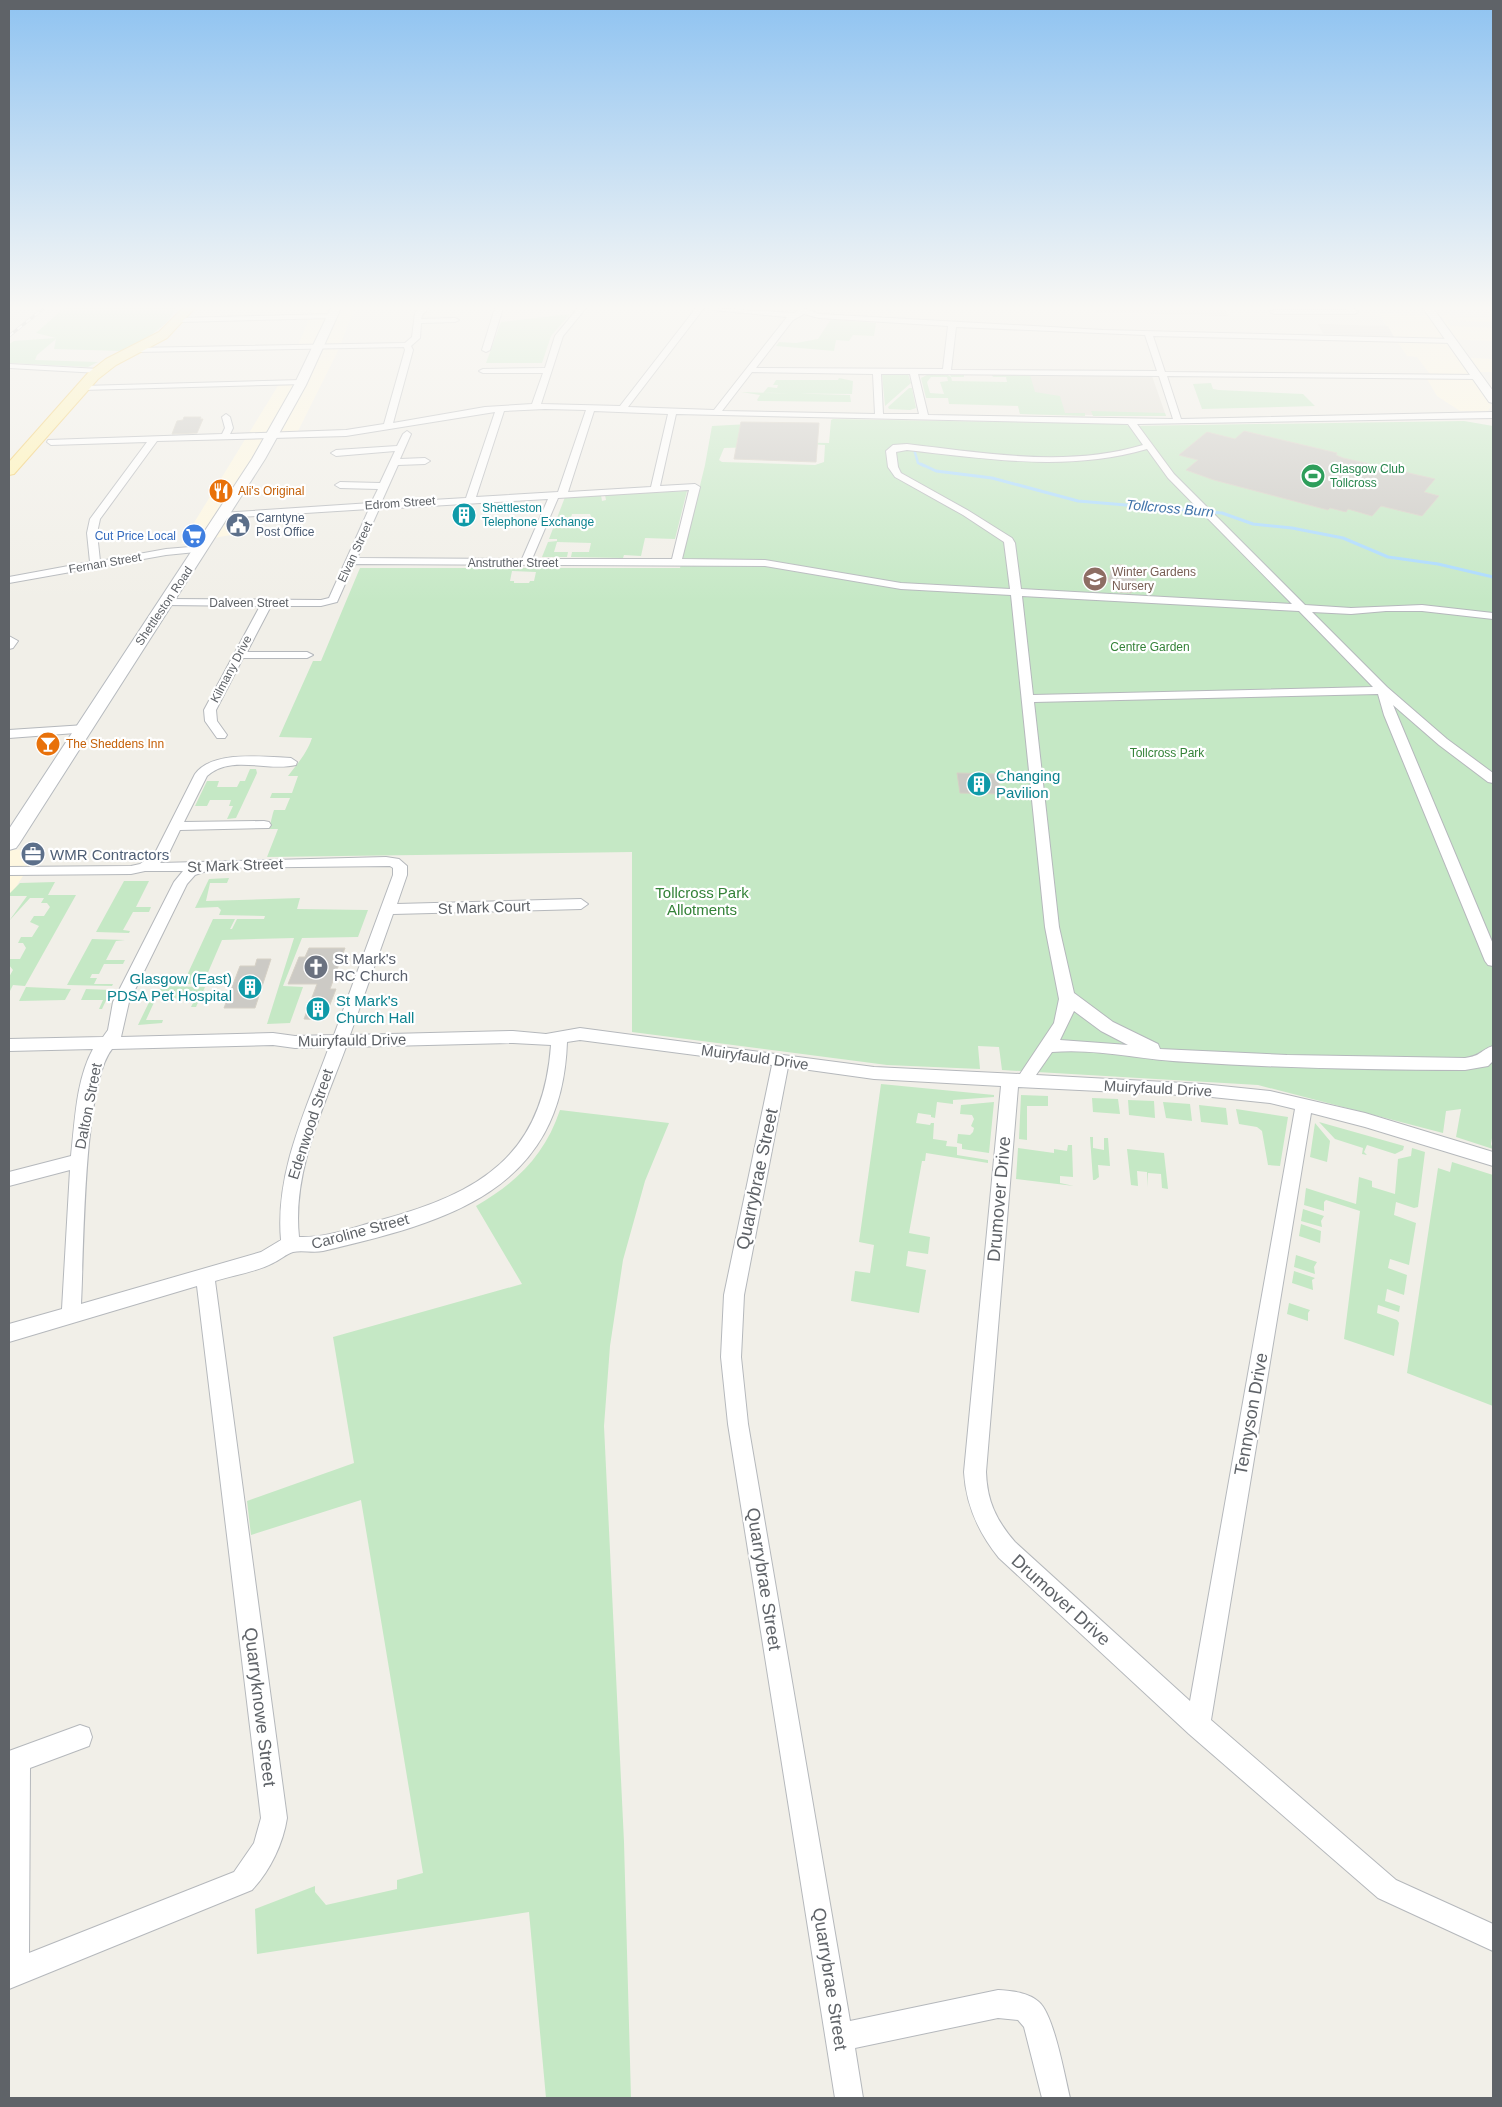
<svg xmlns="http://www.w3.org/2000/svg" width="1502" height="2107" viewBox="0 0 1502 2107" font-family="Arial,sans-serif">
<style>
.commercial{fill:#fef7e0}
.industrial{fill:#e0deda}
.education{fill:#e1ded6}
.green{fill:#c5e8c5;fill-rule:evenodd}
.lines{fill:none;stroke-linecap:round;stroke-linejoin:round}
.stream-far1{stroke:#aadaff;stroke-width:2.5}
.stream{stroke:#aadaff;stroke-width:3}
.building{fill:#cccac5;stroke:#d6d1c6}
.street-casing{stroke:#b5b8bc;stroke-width:2}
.secondary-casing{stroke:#b6babf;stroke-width:2}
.primary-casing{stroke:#f2c960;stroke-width:2}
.street{fill:#fff;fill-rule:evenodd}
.secondary{fill:#fff;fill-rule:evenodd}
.primary{fill:#fff2af;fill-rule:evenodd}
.rail-casing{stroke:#b6b7b8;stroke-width:3}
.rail{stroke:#fff;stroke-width:2;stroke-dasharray:5.5;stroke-linecap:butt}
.labels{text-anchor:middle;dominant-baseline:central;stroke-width:4.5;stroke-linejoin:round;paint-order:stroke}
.far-leisure-label{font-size:12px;fill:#27864d;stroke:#fff;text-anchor:start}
.far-food-label{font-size:12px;fill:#c56008;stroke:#fff;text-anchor:start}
.far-street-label{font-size:12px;fill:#5f6368;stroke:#fff}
.far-culture-label{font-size:12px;fill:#0d838f;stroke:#fff;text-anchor:start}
.far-service-label{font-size:12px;fill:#4e5e75;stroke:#fff;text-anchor:start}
.far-shop-label{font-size:12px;fill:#366cbe;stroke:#fff;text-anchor:end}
.far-education-label{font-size:12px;fill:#785e54;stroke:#fff;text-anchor:start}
.far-park-label{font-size:12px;fill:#348238;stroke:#fff}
.far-water-label{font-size:14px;font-style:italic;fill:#4174aa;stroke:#fff}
.culture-label{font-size:15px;fill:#0d838f;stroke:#fff;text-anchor:start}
.service-label{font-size:15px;fill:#4e5e75;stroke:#fff;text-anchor:start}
.street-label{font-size:15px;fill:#5f6368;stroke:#fff}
.park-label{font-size:15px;fill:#348238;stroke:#fff}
.worship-label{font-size:15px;fill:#5b616d;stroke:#fff;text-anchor:start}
.near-street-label{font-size:18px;fill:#5f6368;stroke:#fff}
</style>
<rect width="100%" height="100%" fill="#f1efe8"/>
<path class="commercial" d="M314 308H355L337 353 296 435H268L220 520H244L236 534 181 544 279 384 304 383 322 344 298 345Z
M1378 313 1427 316 1430 319 1445 320 1442 316 1490 318 1493 322 1446 320 1451 326 1493 328V341L1444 339 1456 357 1493 359V372H1468L1491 406 1488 411H1460L1437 396 1427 379 1432 377 1417 357 1407 356Z
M40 849 9 898V850Z"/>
<path class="industrial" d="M1318 324 1388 326 1394 337 1323 334Z"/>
<path class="education" d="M1095 308H1225L1228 316 1095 312Z
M1012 375 1152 376 1166 416 1020 414Z"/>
<path class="green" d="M64 308H177L166 323 151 335 121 351 54 349 56 339 37 355 35 360 98 362 88 367 9 363V344L14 341 56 338 36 333Z
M570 314 551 336 542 363H486L501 322Z
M831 319 876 323 874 336 853 335 849 341 836 340 834 351 776 346 779 342 796 343 818 339Z
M882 374H908L911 383 885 406Z
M929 374H946L951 377 950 374H964V377H951L952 381 1007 382 1006 377H993L992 375H1030L1035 392 1060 396 1065 413H1085V416L1020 414 1018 406 949 404 948 398H926L921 378ZM931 377H947L948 381 940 382 944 394 930 393 927 382Z
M839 378 853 381 852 394 763 393 768 387 777 388 778 385H773L776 380H838Z
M1211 383 1213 389 1219 390 1303 394 1315 406 1202 409 1193 384Z
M909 388H912L916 408 910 410 889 409 888 407Z
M741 392 850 395 851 402 758 401 757 400 760 395Z
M1091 411 1165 413 1166 416H1093Z
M833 419 1123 424 1129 426 1464 421 1493 426V1132L1491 1144 1493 1149 1456 1137 1461 1109 1446 1111 1443 1133 1258 1085 1002 1070 999 1047 978 1046 980 1069 887 1065 632 1032V852L267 857 278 829H269L273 813 274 810H285L290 798H270L272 793H292L298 776H288C298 763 307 753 312 738L279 737 313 661H321L360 568H680L705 465 712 426 749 424 757 447 724 448 719 460 722 462 815 465 824 462 825 445 772 442 829 443 831 420ZM512 571 536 572 534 581H530L529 583H514V581H510Z
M687 491 675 539 645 538 641 556 624 555 623 558 571 557 572 552H589L591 543 557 542 554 552H568L567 557H542L548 542 557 541V539H549L565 497 601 495 602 501 606 500 605 495ZM572 514H590L593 520 587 525H569Z
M250 769H256L257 773 236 818 227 819 233 806H229L231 800H210L207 806H195L207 781H219L217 787H237L240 781H245Z
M229 878 227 883H210L206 901 300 898 297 909 368 910 358 937 302 938 283 986 303 987 290 1023 267 1024 294 938 222 940 203 984H183L213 919H235L230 929H232L237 919H264L265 916 219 915 221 910 218 907 195 908 209 879Z
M124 881H149L136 907H151L149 912H133L123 930 130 931 129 933 96 932Z
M55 882 48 895H76L25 986 13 985 9 993V977L13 970 9 965V959H20L26 948 23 943H18L21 937H32L39 926 30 922 34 916H44L50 907 47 903H41L44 898H30L9 921 27 896H9V894L20 883Z
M92 939 125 940 116 941 106 960H125L123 964H104L99 974H92L90 978H97L94 984H113L112 986 67 985Z
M162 986 205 987 196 1007H191L195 999 156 998 146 1020H163L162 1023 138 1025 153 994H158Z
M26 987 71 989 65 1000 19 1001Z
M86 989 111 990 102 1009H99L103 1000H81Z
M881 1084 994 1095V1097L953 1100V1104L937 1102 935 1118 931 1117V1115L918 1113 916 1123 930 1125 931 1123H934L933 1139 947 1141 946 1146 957 1147V1155L988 1160V1163L926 1153 925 1161H922L909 1233 930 1237 928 1254 908 1251 906 1266 926 1270 919 1313 851 1301 855 1271 870 1273 874 1245 859 1242Z
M1021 1095 1048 1096V1106H1027V1140L1019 1139Z
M1092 1098 1118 1099 1120 1114 1093 1112Z
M1128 1100 1154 1101 1155 1118 1129 1115Z
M994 1102 989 1153 962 1149V1144L957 1143 958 1134 970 1135 973 1132 974 1128 971 1126 974 1119 972 1115 960 1114 961 1105Z
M1163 1102 1190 1104 1192 1121 1166 1118Z
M1199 1105 1226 1108 1228 1125 1201 1122Z
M1236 1109 1288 1117 1280 1166 1268 1165 1262 1131 1257 1127 1239 1124Z
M560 1110 669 1123 645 1181 623 1260 610 1346 604 1426 624 1842 631 2098H546L529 1912 257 1954 255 1909 315 1886V1892L326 1905 397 1889V1880L423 1873 361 1500 251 1535 247 1501 354 1463 333 1337 522 1284 476 1206C516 1183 545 1155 560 1110Z
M1319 1122 1404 1146 1403 1150 1395 1154 1367 1145 1364 1152 1367 1155 1362 1154 1363 1148 1335 1139Z
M1315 1123 1330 1141 1327 1162 1310 1157Z
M1090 1137H1093V1148L1104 1150V1138H1108L1110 1166 1098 1165 1099 1177 1095 1180H1093Z
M1068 1145H1072L1073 1177 1060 1176V1183L1074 1186 1016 1179 1018 1148 1054 1153V1149L1067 1151Z
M1412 1148 1425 1152 1418 1207 1414 1208 1396 1202 1394 1215 1416 1223 1409 1265 1390 1259 1388 1268 1407 1275 1404 1295 1387 1289 1385 1301 1400 1306 1399 1312 1378 1305 1377 1313 1397 1320 1399 1323 1394 1356 1344 1339 1360 1211 1326 1200 1324 1202V1211L1304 1205 1306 1188 1356 1204 1359 1177 1372 1181V1187L1395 1194 1398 1159 1411 1156Z
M1127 1149 1164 1153 1168 1189 1162 1188 1161 1174 1148 1173V1187L1147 1172 1137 1171 1138 1186 1131 1185Z
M1452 1162 1493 1175V1406L1407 1373 1438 1168 1450 1172Z
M1303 1209 1324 1216 1321 1221 1322 1227 1301 1221Z
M1301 1224 1321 1231 1320 1243 1299 1236Z
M1296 1255 1317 1262 1314 1267 1315 1274 1294 1267Z
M1294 1271 1315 1278 1312 1280 1313 1290 1292 1283Z
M1289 1303 1310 1310 1308 1313V1321L1287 1314Z"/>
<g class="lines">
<path class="stream-far1" d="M886 308 890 311
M914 449 918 463 924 466"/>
<path class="stream" d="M921 464 936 471 992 478 1078 501 1222 513 1253 524 1292 528 1343 538 1388 557 1438 564 1493 577"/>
</g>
<path class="building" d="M184 417H201L200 419H203L197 433 172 434 177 421 183 420Z
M741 422 819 423 816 462 734 459Z
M1244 431 1337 453 1336 455 1343 458 1435 479 1424 492 1439 496 1422 516 1381 506 1372 516 1348 509 1346 512 1330 508 1328 510 1214 480 1186 470 1198 460 1179 455 1207 432 1235 439Z
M1113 565H1124L1132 575H1138L1131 593 1118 592 1108 581Z
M957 773 997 774 1001 794 960 793Z
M309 948H345L330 989H336L324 1020 304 1019 317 984H288L299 957H305Z
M257 959H271L255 1008H224L240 966H255Z"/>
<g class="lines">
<defs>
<path id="street" d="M421 308H429L423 314 421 319 455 318 459 320 455 322 421 323 420 338 411 346 413 350 393 423 485 407 532 404 543 373H483L479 371 483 369 545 368 555 336 578 308H586L563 336 541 404 620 406 696 308H704L628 407 714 410 787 317 712 310 709 308 794 313 798 311 796 308H803L819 314 1103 330 1451 339 1455 341 1454 343 1153 336 1165 372 1478 375 1482 377 1478 379 1167 376 1181 419 1493 412V418L1137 424 1174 474 1305 605 1351 608 1422 605 1493 613V619L1422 611H1386L1351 614 1312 612 1387 687 1447 739 1493 773V783L1488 782 1439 745 1393 705 1493 944V966L1488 965 1485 961 1384 715 1378 694 1034 702 1059 927 1074 993 1113 1022 1158 1044 1160 1049 1287 1055 1465 1058C1482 1056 1480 1050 1493 1046V1061L1488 1066 1465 1070C1373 1070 1280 1068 1188 1062 1142 1060 1097 1048 1052 1052L1036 1075 1202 1084 1270 1091 1365 1113 1493 1152V1166L1365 1127 1311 1113 1211 1720 1396 1880 1493 1924V1951L1378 1898 1189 1734 999 1558C978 1532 966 1505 964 1472L1001 1086 874 1079 788 1067 744 1295 741 1357 748 1424 850 2021 998 1990C1012 1991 1028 1992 1039 2002 1054 2015 1065 2077 1070 2098H1042L1024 2027 1018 2020 998 2018 855 2048 863 2098H835L728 1424 721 1357 724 1295 772 1065 580 1040 567 1042C562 1192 446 1222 323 1251 313 1253 302 1250 293 1252 286 1254 280 1260 273 1263 256 1272 234 1275 215 1281L287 1818C283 1844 270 1871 252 1890L9 1989V1751L80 1725 89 1728 92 1737 89 1746 30 1768 29 1953 234 1872 254 1843 261 1818 197 1286 9 1342V1324L62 1309 70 1170 9 1186V1172L71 1156C75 1121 76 1080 93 1049L9 1051V1039L103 1037 108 1030 113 1002 174 882 183 871H145L131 874 9 875V867L131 866 140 864 155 853 195 774C212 750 264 757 291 758L297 762 296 765C267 772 231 754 207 776L184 822 264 821 269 822 271 825 269 828 180 830 168 855 160 863 386 857 399 859 407 866V875L397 904 581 899 588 904 581 909 393 914 350 1035 513 1031 546 1034 580 1028 874 1067 1020 1074 1054 1023 1059 999 1045 927 1011 595 901 589 765 566 354 564 337 602 321 606H271L247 652H307L313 655 307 658H243L216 710 217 721 227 735 225 738H217L205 721 204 710 260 606 165 605 160 602 165 599 321 600 329 598 369 509 224 518 219 515 221 513 371 503 378 489 340 488 335 485 340 482 380 483 395 451 336 456 331 453 336 450 397 446 403 434 407 431 411 434 400 459 425 458 430 461 425 464 398 465 381 503 466 498 495 412 346 436 157 441 100 519 97 533 100 561 166 549 202 546 206 547V551L166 555 9 583V577L90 562 87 533 90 519 147 442 51 445 47 442 48 440 222 434 225 428 222 417 226 414 230 417 233 428 230 434 346 430 384 424 405 350 404 347 136 352H133V348L405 343 412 337 415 313ZM804 314 819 318 948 326 943 369 756 368 793 320ZM956 327 1145 335 1157 371 951 370ZM752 372 873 374 875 414 722 411ZM881 374H910L919 414H883ZM918 374 1159 376 1173 419 928 415ZM545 409 586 410 558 492 476 497 504 411ZM594 411 668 414 651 487 568 492ZM676 414 1128 424 1143 445C1067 468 984 453 907 444L893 445 886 451 888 467 895 477 963 515 1004 542 1010 589 901 583 765 560 682 559 700 487 695 484 660 486ZM1147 449 1168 478 1292 604 1021 589 1015 543 1012 538 969 511 901 473 898 467 896 452 907 450C986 459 1069 472 1147 449ZM689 490 672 559H532L558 498ZM548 499 522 559 357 558 379 509ZM1022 596 1299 611 1373 687 1033 695ZM390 866 393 868V875L334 1035 295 1036 273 1033 121 1037 129 1002 187 884 195 875 215 868ZM1074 1011 1101 1031 1128 1045 1060 1040ZM513 1043 551 1045C543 1156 480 1193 381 1220 354 1227 327 1238 299 1237 292 1171 324 1107 346 1047ZM273 1045 295 1048 329 1047C306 1110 275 1172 281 1240L261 1252 81 1304C84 1251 83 1085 112 1049ZM1018 1087 1202 1096 1270 1103 1295 1109 1190 1701 1015 1542C996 1520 987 1501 986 1472Z
M495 308H503L490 350 486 352 482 350Z
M1346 308H1353L1358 312 1354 314H1274L1270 312 1274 310H1347Z
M336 314V318H333L179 322 175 320 179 318Z
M9 364 99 369 103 371 99 373 9 368Z
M302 380 306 382 305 384 82 390 78 388 82 386Z
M9 636 18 641 13 648 9 649Z
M85 725 91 729 89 732 9 738V730Z"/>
<path id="secondary" d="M331 308H341L306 385 265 459 19 844 16 848 9 850V829L252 459 294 385Z
M1423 308H1433L1493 391V403L1489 402Z"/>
<path id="primary" d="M183 308H195L167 338 116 365 98 379 14 474 9 475V462L88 373 106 359 159 332Z"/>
</defs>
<use href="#street" class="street-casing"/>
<use href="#secondary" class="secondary-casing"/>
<use href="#primary" class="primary-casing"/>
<use href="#street" class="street"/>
<use href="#secondary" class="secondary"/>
<use href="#primary" class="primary"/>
<defs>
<path id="rail" d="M9 336 44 308"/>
</defs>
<use href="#rail" class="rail-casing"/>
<use href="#rail" class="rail"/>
</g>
<linearGradient id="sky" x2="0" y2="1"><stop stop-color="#8fc3f1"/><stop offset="0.51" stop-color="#f9f8f5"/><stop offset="1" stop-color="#f9f8f5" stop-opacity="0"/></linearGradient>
<rect width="1502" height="603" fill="url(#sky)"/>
<defs>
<symbol id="stadium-disc" viewBox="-11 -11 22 22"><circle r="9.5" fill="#2e9e5b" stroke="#fff"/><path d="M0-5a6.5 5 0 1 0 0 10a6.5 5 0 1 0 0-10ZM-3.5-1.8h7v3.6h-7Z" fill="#fff"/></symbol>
<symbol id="restaurant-disc" viewBox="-11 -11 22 22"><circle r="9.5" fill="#e8710a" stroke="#fff"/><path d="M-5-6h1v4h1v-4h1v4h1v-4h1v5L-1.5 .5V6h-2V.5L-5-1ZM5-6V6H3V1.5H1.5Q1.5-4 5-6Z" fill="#fff"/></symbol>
<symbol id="building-disc" viewBox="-11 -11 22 22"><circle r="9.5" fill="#0f9aa8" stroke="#fff"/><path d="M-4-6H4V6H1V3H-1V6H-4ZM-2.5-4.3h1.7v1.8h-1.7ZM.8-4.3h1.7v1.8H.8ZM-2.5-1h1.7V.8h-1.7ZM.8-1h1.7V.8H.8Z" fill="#fff"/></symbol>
<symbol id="civic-disc" viewBox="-11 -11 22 22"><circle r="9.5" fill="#5c6f8a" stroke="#fff"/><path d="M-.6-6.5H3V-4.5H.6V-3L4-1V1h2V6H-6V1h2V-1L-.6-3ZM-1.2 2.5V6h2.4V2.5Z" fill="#fff"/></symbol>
<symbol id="supermarket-disc" viewBox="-11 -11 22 22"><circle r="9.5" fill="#3f7fe0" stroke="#fff"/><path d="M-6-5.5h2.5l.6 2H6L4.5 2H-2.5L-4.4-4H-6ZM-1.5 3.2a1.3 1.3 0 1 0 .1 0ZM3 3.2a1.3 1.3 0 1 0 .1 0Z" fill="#fff"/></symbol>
<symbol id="school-disc" viewBox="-11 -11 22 22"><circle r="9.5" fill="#8d6e63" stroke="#fff"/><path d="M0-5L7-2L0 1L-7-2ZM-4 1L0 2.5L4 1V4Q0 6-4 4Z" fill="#fff"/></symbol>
<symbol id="bar-disc" viewBox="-11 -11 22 22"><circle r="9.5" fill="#e8710a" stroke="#fff"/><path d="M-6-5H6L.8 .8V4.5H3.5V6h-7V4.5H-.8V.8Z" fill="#fff"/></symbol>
<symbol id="office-disc" viewBox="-11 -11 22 22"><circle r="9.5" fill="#5c6f8a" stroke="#fff"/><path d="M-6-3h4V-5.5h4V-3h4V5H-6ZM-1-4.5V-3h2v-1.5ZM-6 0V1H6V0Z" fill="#fff"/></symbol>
<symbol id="church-disc" viewBox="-11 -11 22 22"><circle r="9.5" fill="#6b7280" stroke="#fff"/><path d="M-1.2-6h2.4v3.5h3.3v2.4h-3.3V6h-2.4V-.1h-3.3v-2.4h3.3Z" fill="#fff"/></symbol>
</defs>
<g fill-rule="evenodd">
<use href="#stadium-disc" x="1299" y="462" width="28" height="28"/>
<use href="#restaurant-disc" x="207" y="477" width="28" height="28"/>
<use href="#building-disc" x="450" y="501" width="28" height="28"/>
<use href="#civic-disc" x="224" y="511" width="28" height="28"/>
<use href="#supermarket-disc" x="180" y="522" width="28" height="28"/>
<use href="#school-disc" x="1081" y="565" width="28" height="28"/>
<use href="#bar-disc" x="34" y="730" width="28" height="28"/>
<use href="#building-disc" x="965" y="770" width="28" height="28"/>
<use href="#office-disc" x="19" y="840" width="28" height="28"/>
<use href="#church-disc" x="302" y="953" width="28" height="28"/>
<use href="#building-disc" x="236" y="973" width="28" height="28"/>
<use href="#building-disc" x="304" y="995" width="28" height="28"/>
</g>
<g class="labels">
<g class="far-leisure-label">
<text x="1330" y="469">Glasgow Club<tspan x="1330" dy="14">Tollcross</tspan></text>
</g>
<g class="far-food-label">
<text x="238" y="491">Ali's Original</text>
<text x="66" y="744">The Sheddens Inn</text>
</g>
<g class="far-street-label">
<text transform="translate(400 503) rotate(-4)">Edrom Street</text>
<text transform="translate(355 552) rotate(-65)">Elvan Street</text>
<text transform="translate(105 563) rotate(-10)">Fernan Street</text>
<text x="513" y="563">Anstruther Street</text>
<text x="249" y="603">Dalveen Street</text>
<text transform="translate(164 606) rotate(-56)">Shettleston Road</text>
<text transform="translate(231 669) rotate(-62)">Kilmany Drive</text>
</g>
<g class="far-culture-label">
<text x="482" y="508">Shettleston<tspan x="482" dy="14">Telephone Exchange</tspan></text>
</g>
<g class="far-service-label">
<text x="256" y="518">Carntyne<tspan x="256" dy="14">Post Office</tspan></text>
</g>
<g class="far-shop-label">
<text x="176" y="536">Cut Price Local</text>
</g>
<g class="far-education-label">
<text x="1112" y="572">Winter Gardens<tspan x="1112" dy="14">Nursery</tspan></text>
</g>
<g class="far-park-label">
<text x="1150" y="647">Centre Garden</text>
<text x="1167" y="753">Tollcross Park</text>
</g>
<g class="far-water-label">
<text transform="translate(1170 508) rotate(5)">Tollcross Burn</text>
</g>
<g class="culture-label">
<text x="996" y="775">Changing<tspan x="996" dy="17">Pavilion</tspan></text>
<text x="232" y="978" text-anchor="end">Glasgow (East)<tspan x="232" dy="17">PDSA Pet Hospital</tspan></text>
<text x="336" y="1000">St Mark's<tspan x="336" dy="17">Church Hall</tspan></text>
</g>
<g class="service-label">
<text x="50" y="854">WMR Contractors</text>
</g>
<g class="street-label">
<text transform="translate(235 865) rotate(-2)">St Mark Street</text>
<text transform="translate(484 907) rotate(-2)">St Mark Court</text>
<text transform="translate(352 1040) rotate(-1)">Muiryfauld Drive</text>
<text transform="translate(755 1057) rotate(8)">Muiryfauld Drive</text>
<text transform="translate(1158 1088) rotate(3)">Muiryfauld Drive</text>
<text transform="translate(88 1106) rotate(-79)">Dalton Street</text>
<text transform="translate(310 1124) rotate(-72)">Edenwood Street</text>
<text transform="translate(360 1231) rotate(-15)">Caroline Street</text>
</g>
<g class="park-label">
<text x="702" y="892">Tollcross Park<tspan x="702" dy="17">Allotments</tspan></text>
</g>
<g class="worship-label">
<text x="334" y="958">St Mark's<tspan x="334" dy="17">RC Church</tspan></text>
</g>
<g class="near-street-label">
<text transform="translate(757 1179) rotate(-78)">Quarrybrae Street</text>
<text transform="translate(999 1199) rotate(-85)">Drumover Drive</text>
<text transform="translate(1251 1414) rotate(-80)">Tennyson Drive</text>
<text transform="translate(764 1579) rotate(81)">Quarrybrae Street</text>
<text transform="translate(1061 1600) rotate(42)">Drumover Drive</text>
<text transform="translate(260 1707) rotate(83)">Quarryknowe Street</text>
<text transform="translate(830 1979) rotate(81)">Quarrybrae Street</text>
</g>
</g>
<rect width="1502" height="2107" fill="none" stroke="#5f6368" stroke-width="20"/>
</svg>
